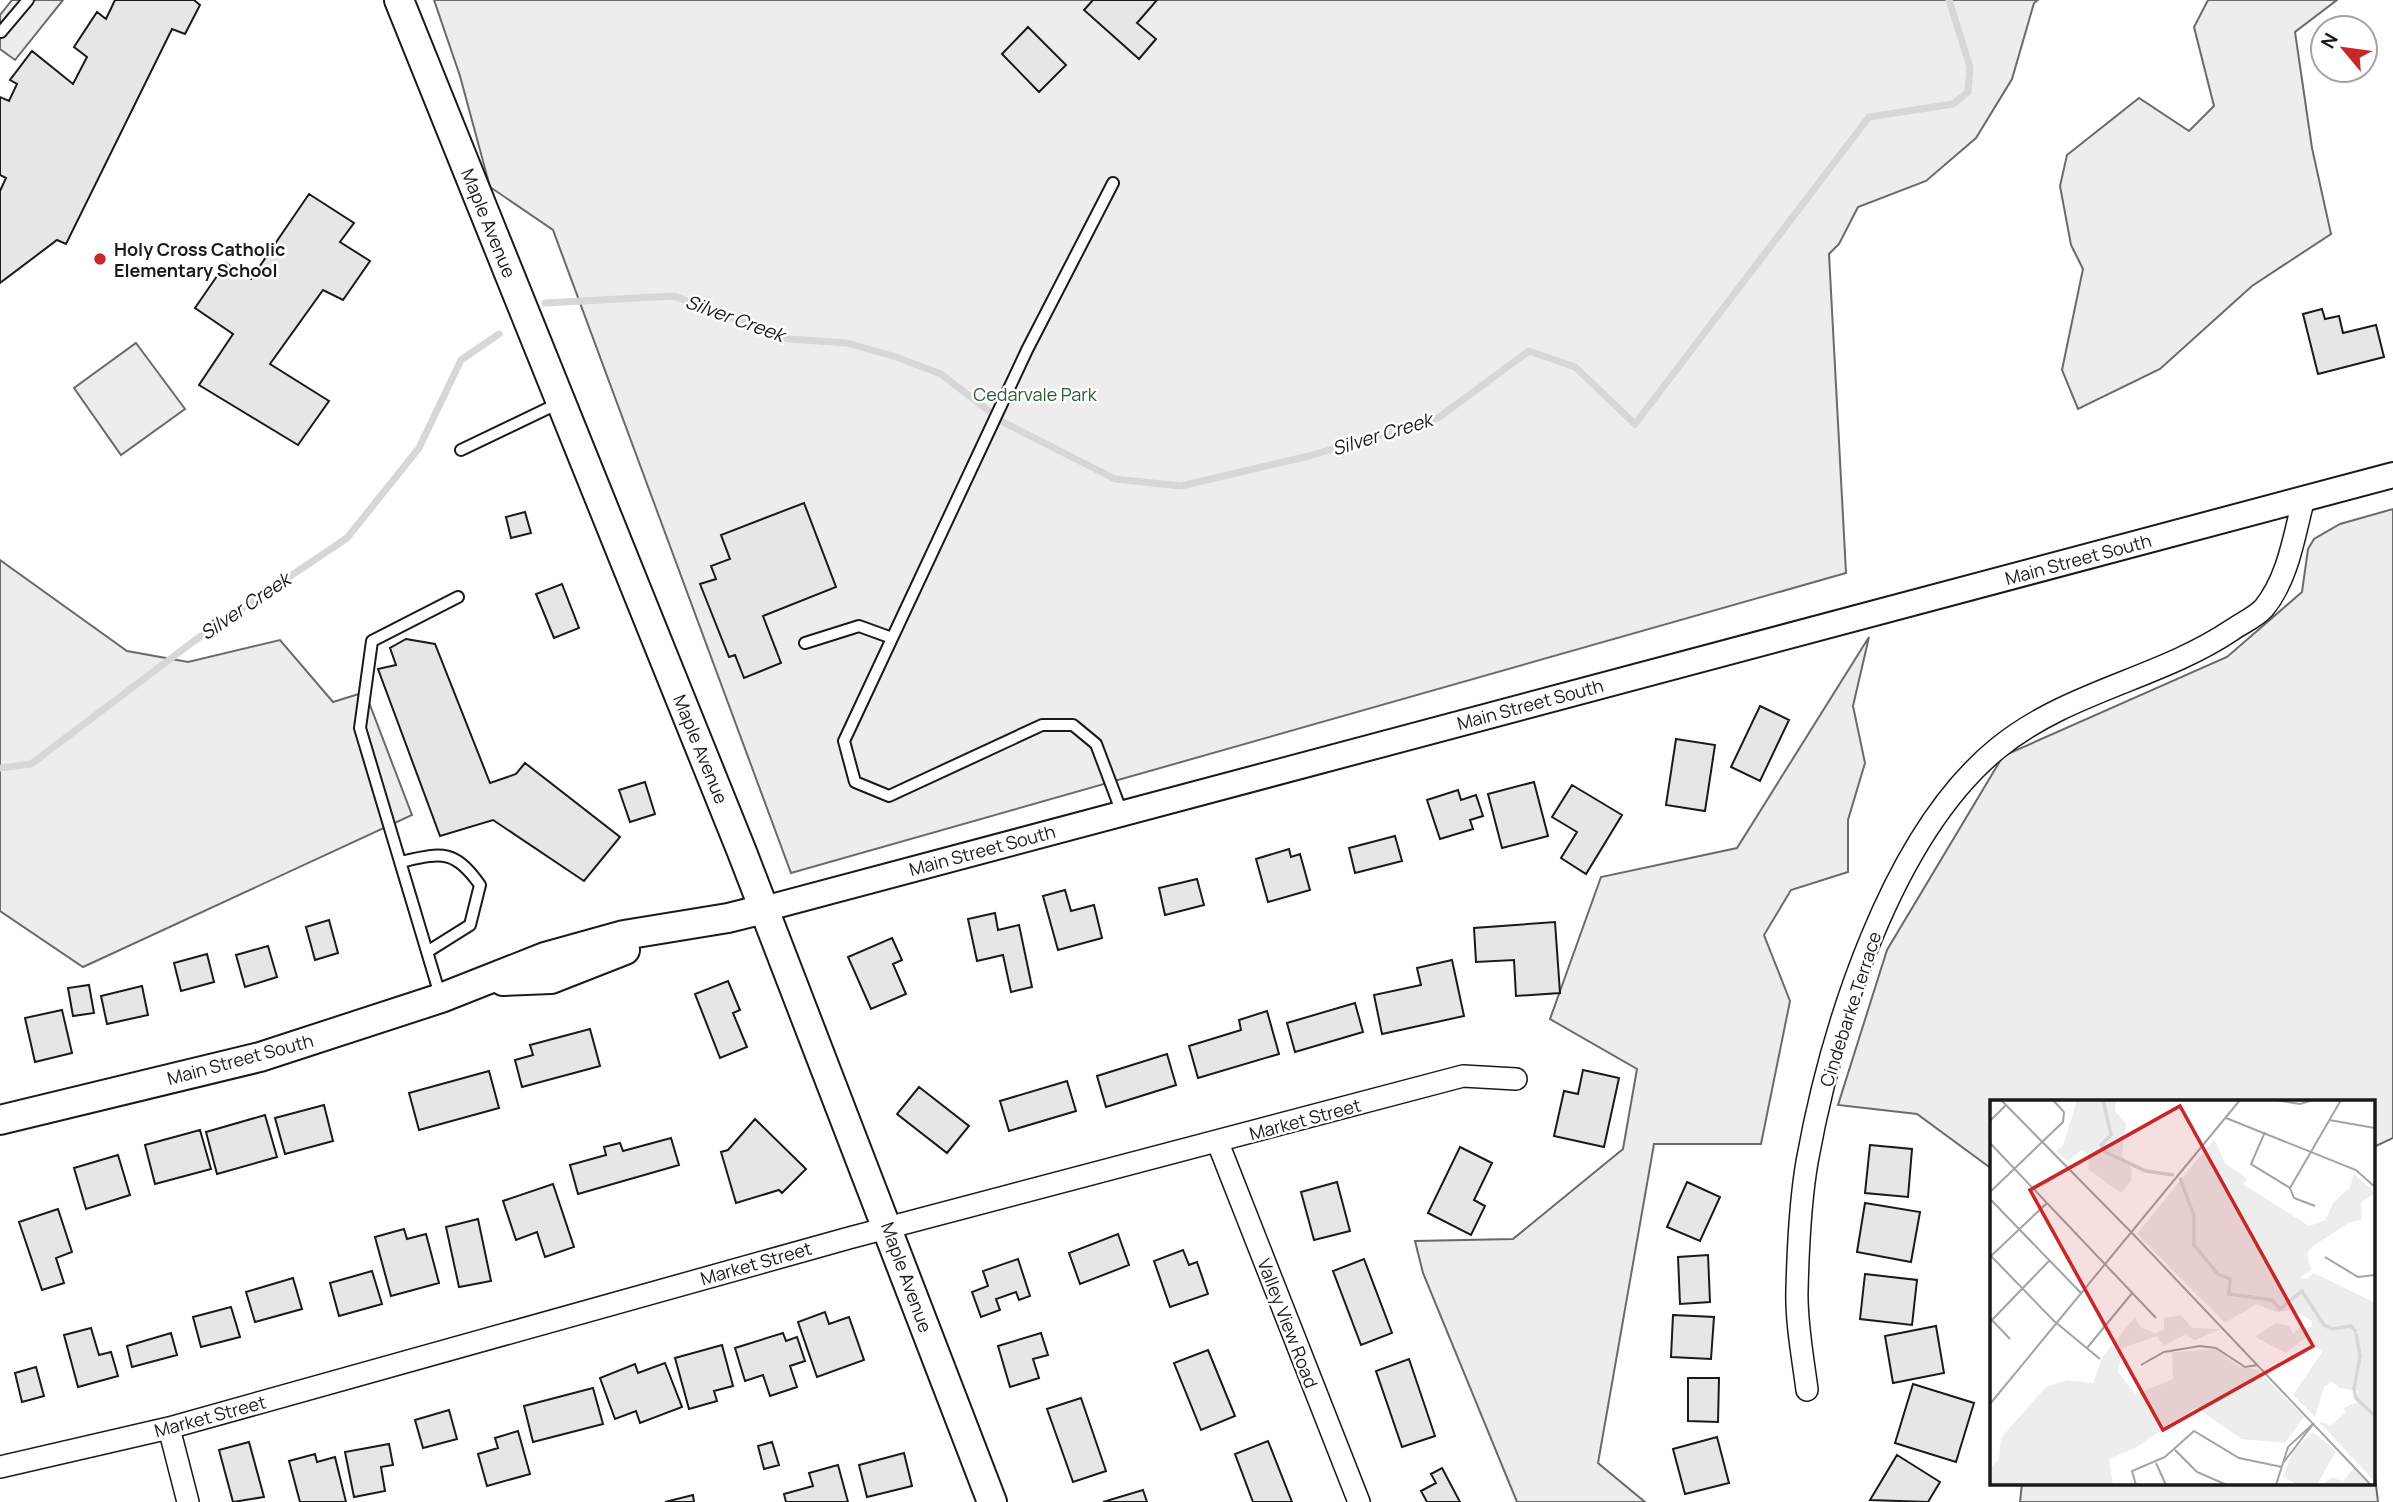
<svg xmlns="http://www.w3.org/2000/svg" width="2393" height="1502" viewBox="0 0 2393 1502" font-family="Manrope,sans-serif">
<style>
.built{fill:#ededed;stroke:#6a6a6a;stroke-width:2}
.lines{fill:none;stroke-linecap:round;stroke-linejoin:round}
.stream{stroke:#d7d7d7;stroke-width:7}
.building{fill:#e6e6e6;stroke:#1a1a1a;stroke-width:2}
.service-casing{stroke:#1a1a1a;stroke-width:14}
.minor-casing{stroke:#1a1a1a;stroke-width:24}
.tertiary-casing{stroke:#1a1a1a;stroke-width:28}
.secondary-casing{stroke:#1a1a1a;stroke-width:32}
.service{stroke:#fff;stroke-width:10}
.minor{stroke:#fff;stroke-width:21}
.tertiary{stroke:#fff;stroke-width:24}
.secondary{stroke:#fff;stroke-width:28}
.poi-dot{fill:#c62828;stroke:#fff;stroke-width:2.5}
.labels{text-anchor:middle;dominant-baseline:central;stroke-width:5;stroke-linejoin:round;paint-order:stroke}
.street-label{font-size:18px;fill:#1a1a1a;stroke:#fff}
.poi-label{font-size:18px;font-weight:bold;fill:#1a1a1a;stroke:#fff;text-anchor:start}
.park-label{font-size:18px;fill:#2b5a34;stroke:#fff}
.water-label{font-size:19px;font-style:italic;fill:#1a1a1a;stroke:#fff}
.inset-river{fill:none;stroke:#d7d7d7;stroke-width:3.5}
.inset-road{fill:none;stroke:#a3a3a3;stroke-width:2}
.view{fill:#c62828;fill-opacity:0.15;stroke:#c62828;stroke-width:3.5}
.inset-edge{fill:none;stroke:#1a1a1a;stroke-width:3.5}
</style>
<rect width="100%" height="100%" fill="#fff"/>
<path class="built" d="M12 0H63L15 60 0 49V15Z
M434 0H2038L2034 3 2012 79 1976 138 1926 181 1858 207 1839 244 1829 254 1846 573 791 873 553 230 490 187 460 76Z
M2208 0H2337L2295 32 2312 148 2331 234 2252 286 2160 369 2078 409 2062 370 2083 269 2071 245 2060 186 2067 155 2139 98 2189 131 2214 106 2194 27Z
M136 343 185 409 121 455 74 388Z
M2393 509V1138L2374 1147V1101H1992V1169L1917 1114 1838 1105 1887 950 2003 756 2227 657 2302 592 2308 549 2314 539 2340 524Z
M0 560 127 651 188 662 280 640 333 702 365 692 412 815 83 967 0 911Z
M1869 637 1853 706 1865 763 1848 820V872L1791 890 1764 935 1790 1001 1761 1144H1654L1598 1463 1645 1502H1517L1423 1273 1415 1241 1513 1239 1623 1149 1637 1069 1550 1019 1601 877 1737 848Z
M2374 1468 2378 1502H2020L2022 1483H2374Z"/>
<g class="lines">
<path class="stream" d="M545 303 674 296 789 339 847 343 896 357 941 374 1003 422 1115 479 1181 486 1309 456 1438 418 1529 351 1575 367 1635 424 1869 117 1953 104 1968 92 1970 67 1949 0
M0 768 31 764 194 641 347 538 419 448 461 360 499 334"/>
</g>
<path class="building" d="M115 0H194L200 5 185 34 172 29 66 244 57 240 0 283V191L6 178 0 175V97L9 101 17 84 10 80 32 51 73 84 87 57 74 47 97 12 106 19Z
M1093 0H1157L1137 23 1156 39 1139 59 1084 10Z
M1028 27 1066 65 1039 92 1002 54Z
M309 194 354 223 340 242 370 261 343 300 323 290 270 364 329 401 298 445 199 385 233 334 195 308 226 263 251 279Z
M2322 309 2325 319 2339 316 2343 333 2376 325 2384 357 2318 374 2303 314Z
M804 503 836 587 763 616 781 663 744 678 735 655 729 657 700 584 716 579 711 566 730 559 721 535Z
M525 512 531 533 511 538 506 517Z
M562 584 579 628 554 638 536 594Z
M406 639 435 644 490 783 516 774 525 763 620 837 584 881 493 820 440 836 378 669 396 665 390 648Z
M1760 706 1789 720 1760 781 1731 767Z
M1676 739 1715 745 1705 811 1666 805Z
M645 782 655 814 630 822 619 790Z
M1534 782 1548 836 1502 848 1488 794Z
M1572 785 1622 815 1586 874 1561 858 1577 832 1552 817Z
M1458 790 1461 800 1476 795 1483 816 1470 820 1473 829 1440 839 1427 800Z
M1395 836 1402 861 1355 873 1349 848Z
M1289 849 1291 857 1300 854 1310 890 1268 902 1256 859Z
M1197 879 1204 905 1165 915 1159 888Z
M1065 890 1071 911 1094 905 1102 938 1058 950 1043 896Z
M995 913 998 930 1019 925 1032 987 1011 992 1003 955 977 961 968 919Z
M329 920 338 953 315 960 306 927Z
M1555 922 1560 993 1516 996 1514 960 1476 962 1474 928Z
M892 938 902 960 893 964 906 994 871 1009 848 957Z
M268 946 277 977 245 987 236 955Z
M207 954 214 982 181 991 174 963Z
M1452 960 1464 1016 1382 1034 1374 995 1421 985 1417 968Z
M728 981 740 1010 733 1013 747 1047 720 1058 695 994Z
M89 985 94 1013 73 1016 68 988Z
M142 986 148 1015 107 1024 101 996Z
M1355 1003 1363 1032 1295 1052 1287 1023Z
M62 1010 72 1053 35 1062 25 1018Z
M1267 1011 1279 1054 1198 1078 1189 1046 1241 1030 1239 1020Z
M590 1029 600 1066 522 1087 515 1060 533 1055 530 1045Z
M1167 1054 1176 1085 1106 1107 1097 1076Z
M1583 1070 1619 1078 1604 1147 1554 1136 1564 1091 1578 1094Z
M489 1071 499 1108 419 1130 409 1093Z
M1067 1081 1076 1111 1009 1131 1000 1101Z
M919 1087 969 1126 947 1153 897 1114Z
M324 1105 333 1141 285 1154 275 1118Z
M265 1115 277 1157 217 1174 206 1132Z
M755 1119 806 1169 782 1193 779 1190 736 1203 721 1152 728 1150Z
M200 1130 211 1169 155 1184 145 1145Z
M671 1138 679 1165 578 1194 570 1165 606 1155 604 1147 620 1143 623 1151Z
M1870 1145 1912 1149 1908 1197 1865 1193Z
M1460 1147 1492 1163 1474 1200 1485 1206 1471 1235 1428 1213Z
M118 1155 130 1195 86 1209 74 1168Z
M1337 1182 1350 1231 1314 1240 1301 1192Z
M1687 1182 1720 1197 1700 1241 1667 1227Z
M553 1184 574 1247 545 1257 537 1232 516 1240 503 1201Z
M1865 1203 1920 1212 1911 1262 1857 1252Z
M58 1209 72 1252 56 1258 64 1283 42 1290 19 1222Z
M478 1219 491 1281 459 1287 446 1227Z
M404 1229 407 1239 426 1234 439 1283 391 1296 375 1237Z
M1118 1234 1129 1265 1080 1284 1069 1253Z
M1183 1250 1189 1265 1197 1262 1208 1294 1170 1307 1154 1261Z
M1708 1255 1710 1302 1680 1304 1678 1257Z
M1018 1259 1030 1296 1019 1300 1016 1292 996 1299 1000 1310 981 1317 972 1292 988 1286 983 1271Z
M1364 1259 1392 1333 1361 1345 1333 1271Z
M372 1271 382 1304 339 1316 330 1283Z
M1865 1274 1917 1280 1912 1325 1860 1319Z
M293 1278 302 1309 255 1322 246 1292Z
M231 1307 240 1337 201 1347 193 1317Z
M825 1312 829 1324 849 1317 864 1360 817 1377 798 1322Z
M1673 1315 1714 1317 1711 1359 1671 1357Z
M1936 1326 1944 1373 1893 1383 1885 1336Z
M91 1328 99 1355 111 1352 118 1376 78 1387 64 1335Z
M171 1333 177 1355 132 1367 127 1346Z
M783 1333 786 1341 797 1337 805 1361 790 1366 797 1387 770 1396 763 1375 745 1381 735 1348Z
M1041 1333 1048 1355 1033 1359 1039 1378 1010 1387 998 1346Z
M722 1345 733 1386 714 1391 717 1401 689 1409 675 1358Z
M1208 1350 1235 1416 1201 1430 1174 1363Z
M1409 1359 1435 1436 1402 1447 1376 1371Z
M665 1363 682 1407 640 1423 636 1411 615 1419 600 1378 635 1364 638 1373Z
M36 1367 44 1396 22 1402 15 1373Z
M1688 1378H1719L1718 1422 1688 1421Z
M1913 1384 1974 1403 1956 1462 1895 1443Z
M593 1388 603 1424 533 1442 524 1406Z
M1081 1398 1106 1471 1073 1482 1047 1409Z
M449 1410 457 1439 423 1448 415 1420Z
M518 1431 530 1474 487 1486 478 1454 498 1448 495 1438Z
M1717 1437 1729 1483 1685 1494 1673 1449Z
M1268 1441 1292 1502H1253L1235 1454Z
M249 1442 264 1497 233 1502 219 1450Z
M772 1442 779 1465 764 1469 758 1446Z
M389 1444 393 1465 381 1467 385 1491 354 1497 345 1452Z
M904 1453 912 1486 867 1497 859 1465Z
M315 1454 317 1462 335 1457 346 1502H300L289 1461Z
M1897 1455 1940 1482 1928 1502 1870 1500Z
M838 1465 848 1502H786L784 1494 813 1486 809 1473Z
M1442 1468 1460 1502H1427L1421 1491 1436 1483 1431 1474Z
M1143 1490 1147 1502H1103Z
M693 1495 694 1502H665Z"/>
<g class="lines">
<defs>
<path id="service" d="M1 32 28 0
M1113 183 1027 350 844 741 855 782 889 796 1042 725H1073L1096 744 1122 813
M461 450 559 403
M805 643 859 626 892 638
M400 862C441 853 454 848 480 885L470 925 427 952
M440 995 360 728 372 641 458 597"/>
<path id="minor" d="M1218 1143 1359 1502
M1807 1390C1803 1358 1796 1323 1797 1290 1798 1249 1800 1203 1807 1162 1831 1029 1891 835 1998 748 2068 691 2159 679 2232 630 2242 623 2256 617 2264 608 2289 577 2294 535 2304 498
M169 1428 188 1502
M0 1467 169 1428 849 1238 1463 1076 1516 1079"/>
<path id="tertiary" d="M764 909 2393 475"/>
<path id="secondary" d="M399 0 742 852 992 1502
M503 981 551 979 625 950
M0 1120 260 1057 441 998 545 957 624 935 728 918 764 909"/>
</defs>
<use href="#service" class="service-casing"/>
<use href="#minor" class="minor-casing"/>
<use href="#tertiary" class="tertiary-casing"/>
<use href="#secondary" class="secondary-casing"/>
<use href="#service" class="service"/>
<use href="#minor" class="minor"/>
<use href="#tertiary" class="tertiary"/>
<use href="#secondary" class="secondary"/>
</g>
<circle class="poi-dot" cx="100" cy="259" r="7"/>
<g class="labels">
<g class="street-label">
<text transform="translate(489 223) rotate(68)">Maple Avenue</text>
<text transform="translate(2078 559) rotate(-15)">Main Street South</text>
<text transform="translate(1530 704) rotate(-15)">Main Street South</text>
<text transform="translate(701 749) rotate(68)">Maple Avenue</text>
<text transform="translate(982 850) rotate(-15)">Main Street South</text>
<text transform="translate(1850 1009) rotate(-72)">Cindebarke Terrace</text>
<text transform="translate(240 1059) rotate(-15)">Main Street South</text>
<text transform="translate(1305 1119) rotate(-15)">Market Street</text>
<text transform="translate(756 1263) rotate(-16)">Market Street</text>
<text transform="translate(907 1277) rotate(70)">Maple Avenue</text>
<text transform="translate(1288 1323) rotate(69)">Valley View Road</text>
<text transform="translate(210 1416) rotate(-15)">Market Street</text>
</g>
<g class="poi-label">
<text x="114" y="249">Holy Cross Catholic<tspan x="114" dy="21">Elementary School</tspan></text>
</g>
<g class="park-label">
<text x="1035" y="394">Cedarvale Park</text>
</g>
<g class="water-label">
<text transform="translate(735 318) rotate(20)">Silver Creek</text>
<text transform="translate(1382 434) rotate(-17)">Silver Creek</text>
<text transform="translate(245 606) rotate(-34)">Silver Creek</text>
</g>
</g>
<g transform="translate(1990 1100)">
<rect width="385" height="385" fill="#fff"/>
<path d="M87 0H126L125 11 136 24 132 55 142 70 141 81 131 93 98 69 99 56 92 50 77 61 66 51 73 46ZM224 39 235 63 257 79 253 84 319 126 336 120 343 103 360 87 364 74 385 93 371 102 372 120 360 122 323 146 317 153 321 170 310 177 317 179 324 173 385 203V382L328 321 341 325 355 313 354 308 367 302 368 291 349 288 342 281 334 287 325 317 303 295 332 252 315 238 296 253 265 237 286 223 299 226 303 234 309 228 322 227V221L303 210 286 212 266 204 235 223 147 134ZM191 215 202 228 230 229 205 240 195 235 173 246 167 236 133 248 128 272 146 294 183 279 182 252 226 249 248 266 268 270 314 317 295 343 251 339 206 307 145 348 119 359 123 385H0V369L9 359 11 338 56 287 77 280 103 283 113 256 145 217 150 227 165 233 174 230V218ZM323 332 346 351 327 385H308L293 377 303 351ZM364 368 380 385H332L342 377 353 381Z" fill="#ededed"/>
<path class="inset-river" d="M113 0 121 35 111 45 115 52 156 71 184 75M190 78 204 116V145L228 174 240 179 239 194 282 200 290 209 312 191 334 225 342 229 361 226 366 232M366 233 370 256 364 289 366 298 385 316"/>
<path class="inset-road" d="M11 0 142 133M285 0 310 4 323 0M236 18 366 70 385 87M339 20 385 28M0 21 16 5M275 32 261 64 300 88M0 43 166 218M300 88 351 0M300 88 304 98 325 106M0 92 73 22 74 12 63 0M0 99 91 193M142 133 381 385M0 155 64 221 110 259M1 156 57 103M335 157 368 177 385 175M0 218 20 239M0 222 59 161M97 248 143 192M151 265 174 252 210 246 226 248 255 267 268 265M0 304 250 0M185 350 207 372 237 385M166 363 176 385M293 363 324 323M146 385 142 371 175 357 204 331 249 358 292 367M286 385 298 347 324 323"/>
<path class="view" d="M190 6 323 246 173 330 40 90Z"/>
<rect width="385" height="385" class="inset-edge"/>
</g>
<g transform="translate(2344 49) rotate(299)"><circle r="33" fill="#ffffff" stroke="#a3a3a3" stroke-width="2"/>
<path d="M0-5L12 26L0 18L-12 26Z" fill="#c62828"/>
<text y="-10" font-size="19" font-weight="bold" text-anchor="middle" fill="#1a1a1a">N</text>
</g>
</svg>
